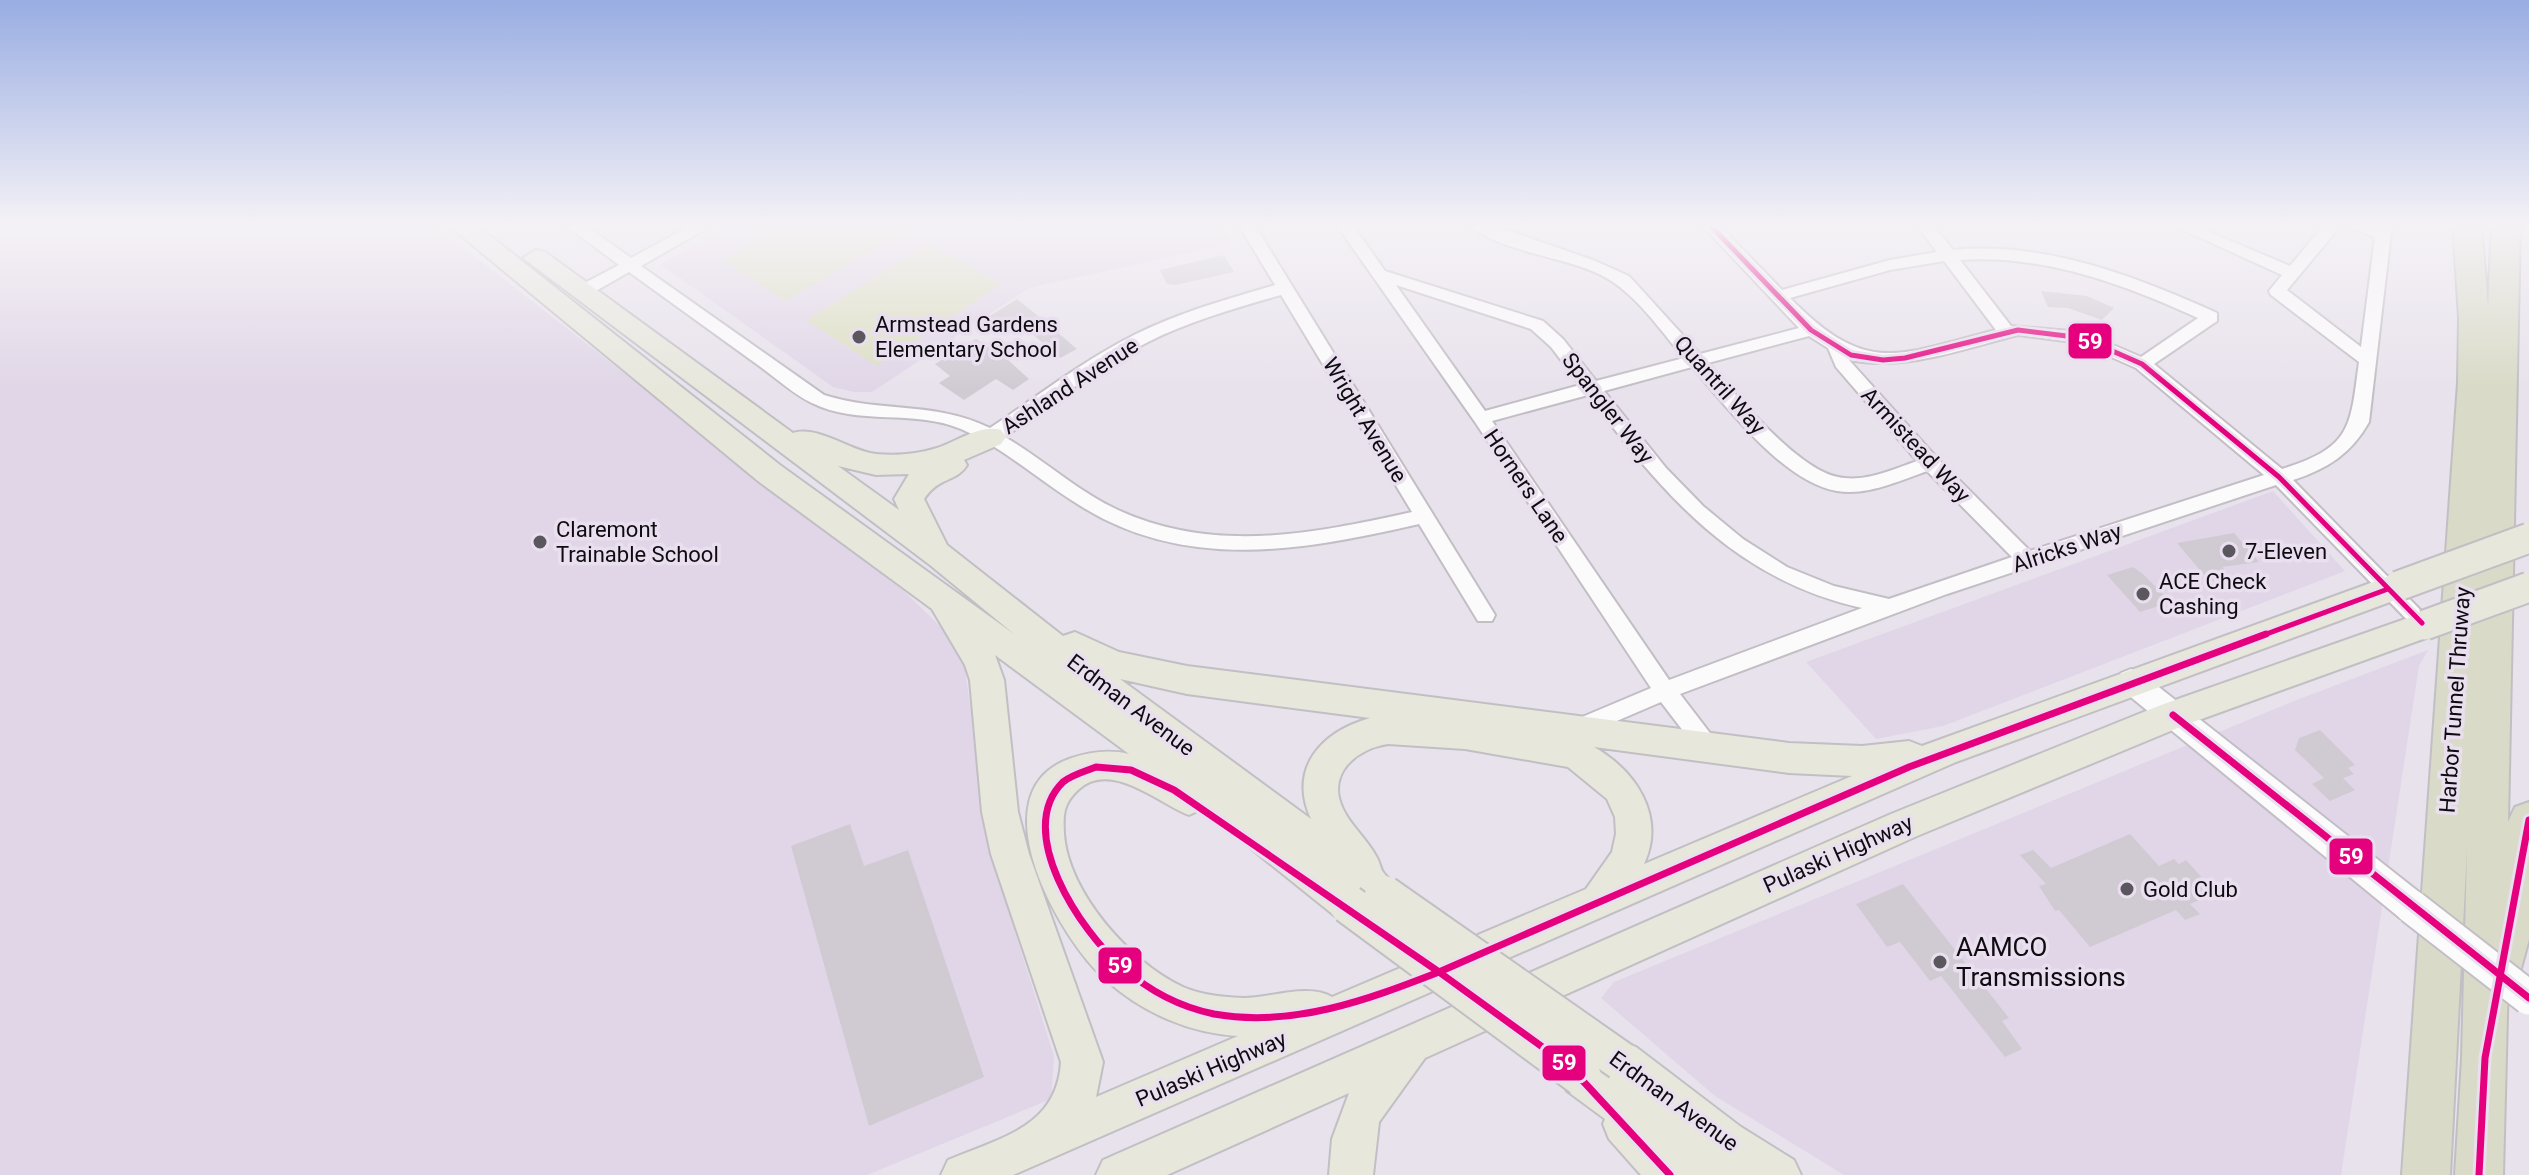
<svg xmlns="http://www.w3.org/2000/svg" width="2529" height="1175" viewBox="0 0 2529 1175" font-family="Roboto,sans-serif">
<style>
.built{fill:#e0d6e7}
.green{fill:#dcdec1}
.building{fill:#d0cbd3}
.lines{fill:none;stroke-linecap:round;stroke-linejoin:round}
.street-casing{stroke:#c3bec5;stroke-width:4}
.secondary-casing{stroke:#c3bec5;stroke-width:4}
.primary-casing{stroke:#c2bfc4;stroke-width:4}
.highway-casing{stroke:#c2bfc4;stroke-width:4}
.street{fill:#fcfbfc;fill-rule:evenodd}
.secondary{fill:#fcfbfc;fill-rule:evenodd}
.primary{fill:#e7e7dc;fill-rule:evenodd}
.highway{fill:#d9dac7;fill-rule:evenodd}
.secondary-bridge-casing{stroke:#c3bec5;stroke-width:37;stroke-linecap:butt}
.primary-bridge-far1-casing{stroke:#c2bfc4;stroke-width:33;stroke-linecap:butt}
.primary-bridge-casing{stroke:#c2bfc4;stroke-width:42;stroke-linecap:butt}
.secondary-bridge{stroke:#fcfbfc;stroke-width:33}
.primary-bridge-far1{stroke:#e7e7dc;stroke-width:29}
.primary-bridge{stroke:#e7e7dc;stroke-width:38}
.bus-1-far1-casing{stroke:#e9dfef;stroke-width:10}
.bus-1-casing{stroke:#e9dfef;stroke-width:13}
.bus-1-far1{stroke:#e5007d;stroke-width:5}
.bus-1{stroke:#e5007d;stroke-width:7}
.poi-dot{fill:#5b575e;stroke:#e9dfef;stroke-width:3}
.labels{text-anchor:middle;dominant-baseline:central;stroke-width:7;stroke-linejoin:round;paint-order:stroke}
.poi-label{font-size:22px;fill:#0f0c11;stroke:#e9dfef;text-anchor:start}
.street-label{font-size:22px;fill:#0f0c11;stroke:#e9dfef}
.near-poi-label{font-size:26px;fill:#0f0c11;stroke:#e9dfef;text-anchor:start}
.line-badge{stroke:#e9dfef;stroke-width:3}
.badge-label{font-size:22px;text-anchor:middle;font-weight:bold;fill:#fff}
</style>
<rect width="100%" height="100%" fill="#e8e2ec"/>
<path class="built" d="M0 224H433L905 592 948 634 964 663 992 859 1054 1056 1051 1099 867 1175H0Z
M733 224H1220L1230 244 1029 288 872 392H854L833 387 660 264Z
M2273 491 2345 571 1943 726 1876 739 1806 662Z
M2428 650 2419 666 2341 1175H1844L1715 1096 1601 998 1614 982 2289 703Z"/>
<path class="green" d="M786 224H902L909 229 785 301 723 260Z
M930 243 1001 284 877 366 806 320Z"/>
<path class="building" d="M1224 255 1234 272 1176 285 1167 284 1160 270Z
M2041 291 2087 296 2114 308 2102 320 2068 308 2048 307Z
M1017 299 1043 320 1077 349 1060 358 1020 323 1007 330 990 316Z
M976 339 1007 359 1029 379 1013 390 996 379 964 400 939 383 950 376 935 364Z
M2234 533 2259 562 2222 567 2232 578 2210 582 2177 543Z
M2133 567 2143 574 2171 602 2140 612 2107 575Z
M2320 730 2355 765 2348 768 2354 774 2343 778 2355 790 2330 801 2312 784 2324 778 2295 750 2299 738Z
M850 824 864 866 908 850 984 1077 869 1126 791 846Z
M2130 834 2159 866 2174 859 2179 864 2186 860 2216 893 2190 904 2200 914 2185 920 2176 910 2090 947 2059 910 2055 911 2039 886 2046 884 2020 855 2033 850 2051 868Z
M1903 884 2009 1018 2002 1021 2022 1049 2005 1057 1941 976 1930 981 1900 942 1887 947 1856 904Z"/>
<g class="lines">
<defs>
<path id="street" d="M564 224H583L631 258 694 224H714L641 266 824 395C881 413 935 401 990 428 1038 396 1084 360 1136 334 1180 312 1228 299 1275 285L1238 224H1254L1495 615 1492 621H1478L1419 524C1306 550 1189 572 1084 508 1042 483 1006 449 961 429 914 409 858 426 812 403 793 394 775 377 758 365 715 334 672 303 629 272L587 296H575V288L619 265ZM1281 295 1412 512C1313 534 1214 554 1118 510 1077 491 1043 459 1005 437 1051 404 1097 368 1148 342 1190 321 1236 308 1281 295Z
M1336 224H1352L1385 271 1543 321 1563 339 1596 381 1684 358C1660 330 1635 292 1601 275 1563 256 1499 252 1468 224H1489L1593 260 1629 276 1700 354 1799 328 1701 224H1718L1782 290 1890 260 1937 252 1916 224H1932L1953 250C2044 241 2135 276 2217 313V321L2154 364 2282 469C2352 447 2350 428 2359 362L2271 295 2269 291 2282 275 2179 228 2182 224 2193 225 2290 266 2325 224H2342L2287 290 2361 347 2375 237 2342 224H2392L2369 422C2351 454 2327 469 2293 480L2435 625 2432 631H2418L2276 485 1947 594 1680 694 1716 741 1719 747 1716 753 1708 756 1700 753 1661 702 1584 735 1576 738 1568 735 1565 729 1568 723 1651 688 1475 422ZM1960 260C2043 254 2124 284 2198 318L2141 357 2083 332 2011 326ZM1944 261 1996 330C1899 354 1868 378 1790 298L1890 270ZM1396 285 1531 329 1551 347 1580 385 1485 411ZM2018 335 2080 343 2136 368 2264 475 2030 551 1937 458 1849 360C1907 371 1962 349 2018 335ZM1809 336 1828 348 1836 367 1917 461C1894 469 1864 483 1838 477 1797 469 1736 395 1708 363ZM1692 367C1726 406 1783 482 1837 491 1867 496 1899 481 1927 471L2012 557 1889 599 1834 586 1787 567 1743 539 1703 506 1666 468 1604 391ZM1588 395C1664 495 1734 579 1862 608L1669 680 1492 421Z"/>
<path id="secondary" d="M2131 669 2141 673 2424 896 2429 907 2424 918 2412 922 2400 918 2121 689 2116 681 2121 673Z"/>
<path id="primary" d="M447 224H475L780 465 1014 634 930 565 523 258 536 250 545 252 793 433C818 425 850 451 876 454 896 456 918 454 937 448 958 441 980 424 1001 430L1006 437 1001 444 964 460 967 465C957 482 938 477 924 499L947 545 1063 636 1075 632 1119 652 1187 666 1789 743 1862 746 1909 741 1922 746 2387 577 2398 574 2409 577 2414 586 2409 595 1956 762 1013 1175H941L948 1160C999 1138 1057 1128 1061 1062L991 854 982 812 970 680 965 665 932 609 758 481ZM838 466 876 475 909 474 894 499 899 510ZM995 655 1129 754C1108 749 1089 752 1069 759 976 793 1060 940 1106 980 1143 1013 1189 1033 1238 1036L1096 1097 1103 1062 1029 854 1018 812 1004 680ZM1120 679 1187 694 1370 718C1321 732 1288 768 1311 819ZM1388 744 1465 749 1568 767 1607 799 1615 817 1616 834 1612 852 1586 889 1332 997C1309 983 1270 998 1243 998 1223 997 1201 995 1183 987 1131 963 1068 893 1064 834 1063 815 1063 804 1078 790 1110 759 1158 803 1189 815L1202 809 1335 916 1348 921 1361 916 1367 904 1384 912 1397 907 1403 895C1398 883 1389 881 1383 872 1381 870 1379 860 1376 856 1367 839 1351 826 1343 809 1326 774 1356 749 1388 744ZM1594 747 1789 773 1852 776 1644 864C1666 816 1636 771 1594 747Z
M2425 612 2437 616 2441 625 2437 634 2185 725 1917 836 1425 1058 1379 1122 1373 1175H1329L1332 1139 1349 1093 1167 1175H1096L1103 1160 1891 814 2161 705Z
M1621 1041 1636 1047 1741 1127 1794 1160 1801 1175H1641L1609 1139 1603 1124 1605 1119 1567 1091 1561 1077 1567 1063 1582 1057 1603 1067 1600 1061 1606 1047Z"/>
<path id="highway" d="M2453 224H2481L2488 306 2492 224H2520L2508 822 2515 807 2529 802V939L2520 972 2508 976 2503 1175H2455L2462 1058 2467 849 2450 1175H2402L2458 383 2459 318Z"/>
</defs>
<use href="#street" class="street-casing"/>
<use href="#secondary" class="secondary-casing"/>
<use href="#primary" class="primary-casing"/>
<use href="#highway" class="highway-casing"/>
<use href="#street" class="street"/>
<use href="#secondary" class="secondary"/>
<use href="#primary" class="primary"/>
<use href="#highway" class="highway"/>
<defs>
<path id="secondary-bridge" d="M2412 907 2529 998"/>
<path id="primary-bridge-far1" d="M2398 586 2529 538
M2425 625 2529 587"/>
<path id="primary-bridge" d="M1384 895 1621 1061
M1348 904 1582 1077"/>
</defs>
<use href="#secondary-bridge" class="secondary-bridge-casing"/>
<use href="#primary-bridge-far1" class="primary-bridge-far1-casing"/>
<use href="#primary-bridge" class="primary-bridge-casing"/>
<use href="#secondary-bridge" class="secondary-bridge"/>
<use href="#primary-bridge-far1" class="primary-bridge-far1"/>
<use href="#primary-bridge" class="primary-bridge"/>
<defs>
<path id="bus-1-far1" d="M1709 224 1811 330 1851 355 1883 360 1905 358 2018 330 2083 338 2142 364 2279 477 2422 623
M2261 636 2388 589"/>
<path id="bus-1" d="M2173 715 2529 998
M1096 767 1131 770 1174 790 1439 972C1367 1000 1292 1028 1214 1014 1180 1007 1148 990 1122 967 1081 932 1013 831 1063 782 1071 775 1086 771 1096 767Z
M1439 972 1570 1067 1670 1175
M1439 972 1909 767 2266 634
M2479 1175 2485 1058 2529 820"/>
</defs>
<use href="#bus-1-far1" class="bus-1-far1-casing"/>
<use href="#bus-1" class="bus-1-casing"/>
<use href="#bus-1-far1" class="bus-1-far1"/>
<use href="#bus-1" class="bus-1"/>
</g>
<linearGradient id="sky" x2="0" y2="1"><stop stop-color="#99ade2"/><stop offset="0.58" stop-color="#f5f2f6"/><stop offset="1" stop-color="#f5f2f6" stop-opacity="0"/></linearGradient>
<rect width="2529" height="389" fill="url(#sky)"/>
<g class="poi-dot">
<circle cx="859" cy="337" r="8"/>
<circle cx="540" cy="542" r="8"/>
<circle cx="2229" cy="551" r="8"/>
<circle cx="2143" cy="594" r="8"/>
<circle cx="2127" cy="889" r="8"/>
<circle cx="1940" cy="962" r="8"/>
</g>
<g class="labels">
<g class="poi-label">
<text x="875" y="324">Armstead Gardens<tspan x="875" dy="25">Elementary School</tspan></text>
<text x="556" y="529">Claremont<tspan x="556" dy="25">Trainable School</tspan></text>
<text x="2245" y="551">7-Eleven</text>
<text x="2159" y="581">ACE Check<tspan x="2159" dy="25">Cashing</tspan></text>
<text x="2143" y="889">Gold Club</text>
</g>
<g class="street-label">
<text transform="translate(1720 385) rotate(48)">Quantril Way</text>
<text transform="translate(1070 386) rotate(-33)">Ashland Avenue</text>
<text transform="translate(1608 408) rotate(52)">Spangler Way</text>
<text transform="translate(1365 420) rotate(59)">Wright Avenue</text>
<text transform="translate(1916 445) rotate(47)">Armistead Way</text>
<text transform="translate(1526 486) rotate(56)">Horners Lane</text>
<text transform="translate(2067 548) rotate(-18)">Alricks Way</text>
<text transform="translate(2455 700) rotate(-86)">Harbor Tunnel Thruway</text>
<text transform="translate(1131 705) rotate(37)">Erdman Avenue</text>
<text transform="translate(1838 854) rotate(-24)">Pulaski Highway</text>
<text transform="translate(1211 1069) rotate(-23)">Pulaski Highway</text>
<text transform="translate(1674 1101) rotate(36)">Erdman Avenue</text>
</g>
<g class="near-poi-label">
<text x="1956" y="947">AAMCO<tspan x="1956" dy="30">Transmissions</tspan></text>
</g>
</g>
<g class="line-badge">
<rect x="2067" y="322" width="46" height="38" rx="8" fill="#e5007d"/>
<rect x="2328" y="837" width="46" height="39" rx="8" fill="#e5007d"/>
<rect x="1097" y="946" width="46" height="39" rx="8" fill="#e5007d"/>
<rect x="1541" y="1044" width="46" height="38" rx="8" fill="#e5007d"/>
</g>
<g class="badge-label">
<text x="2090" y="349">59</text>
<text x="2351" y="864">59</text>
<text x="1120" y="973">59</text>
<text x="1564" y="1070">59</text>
</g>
</svg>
